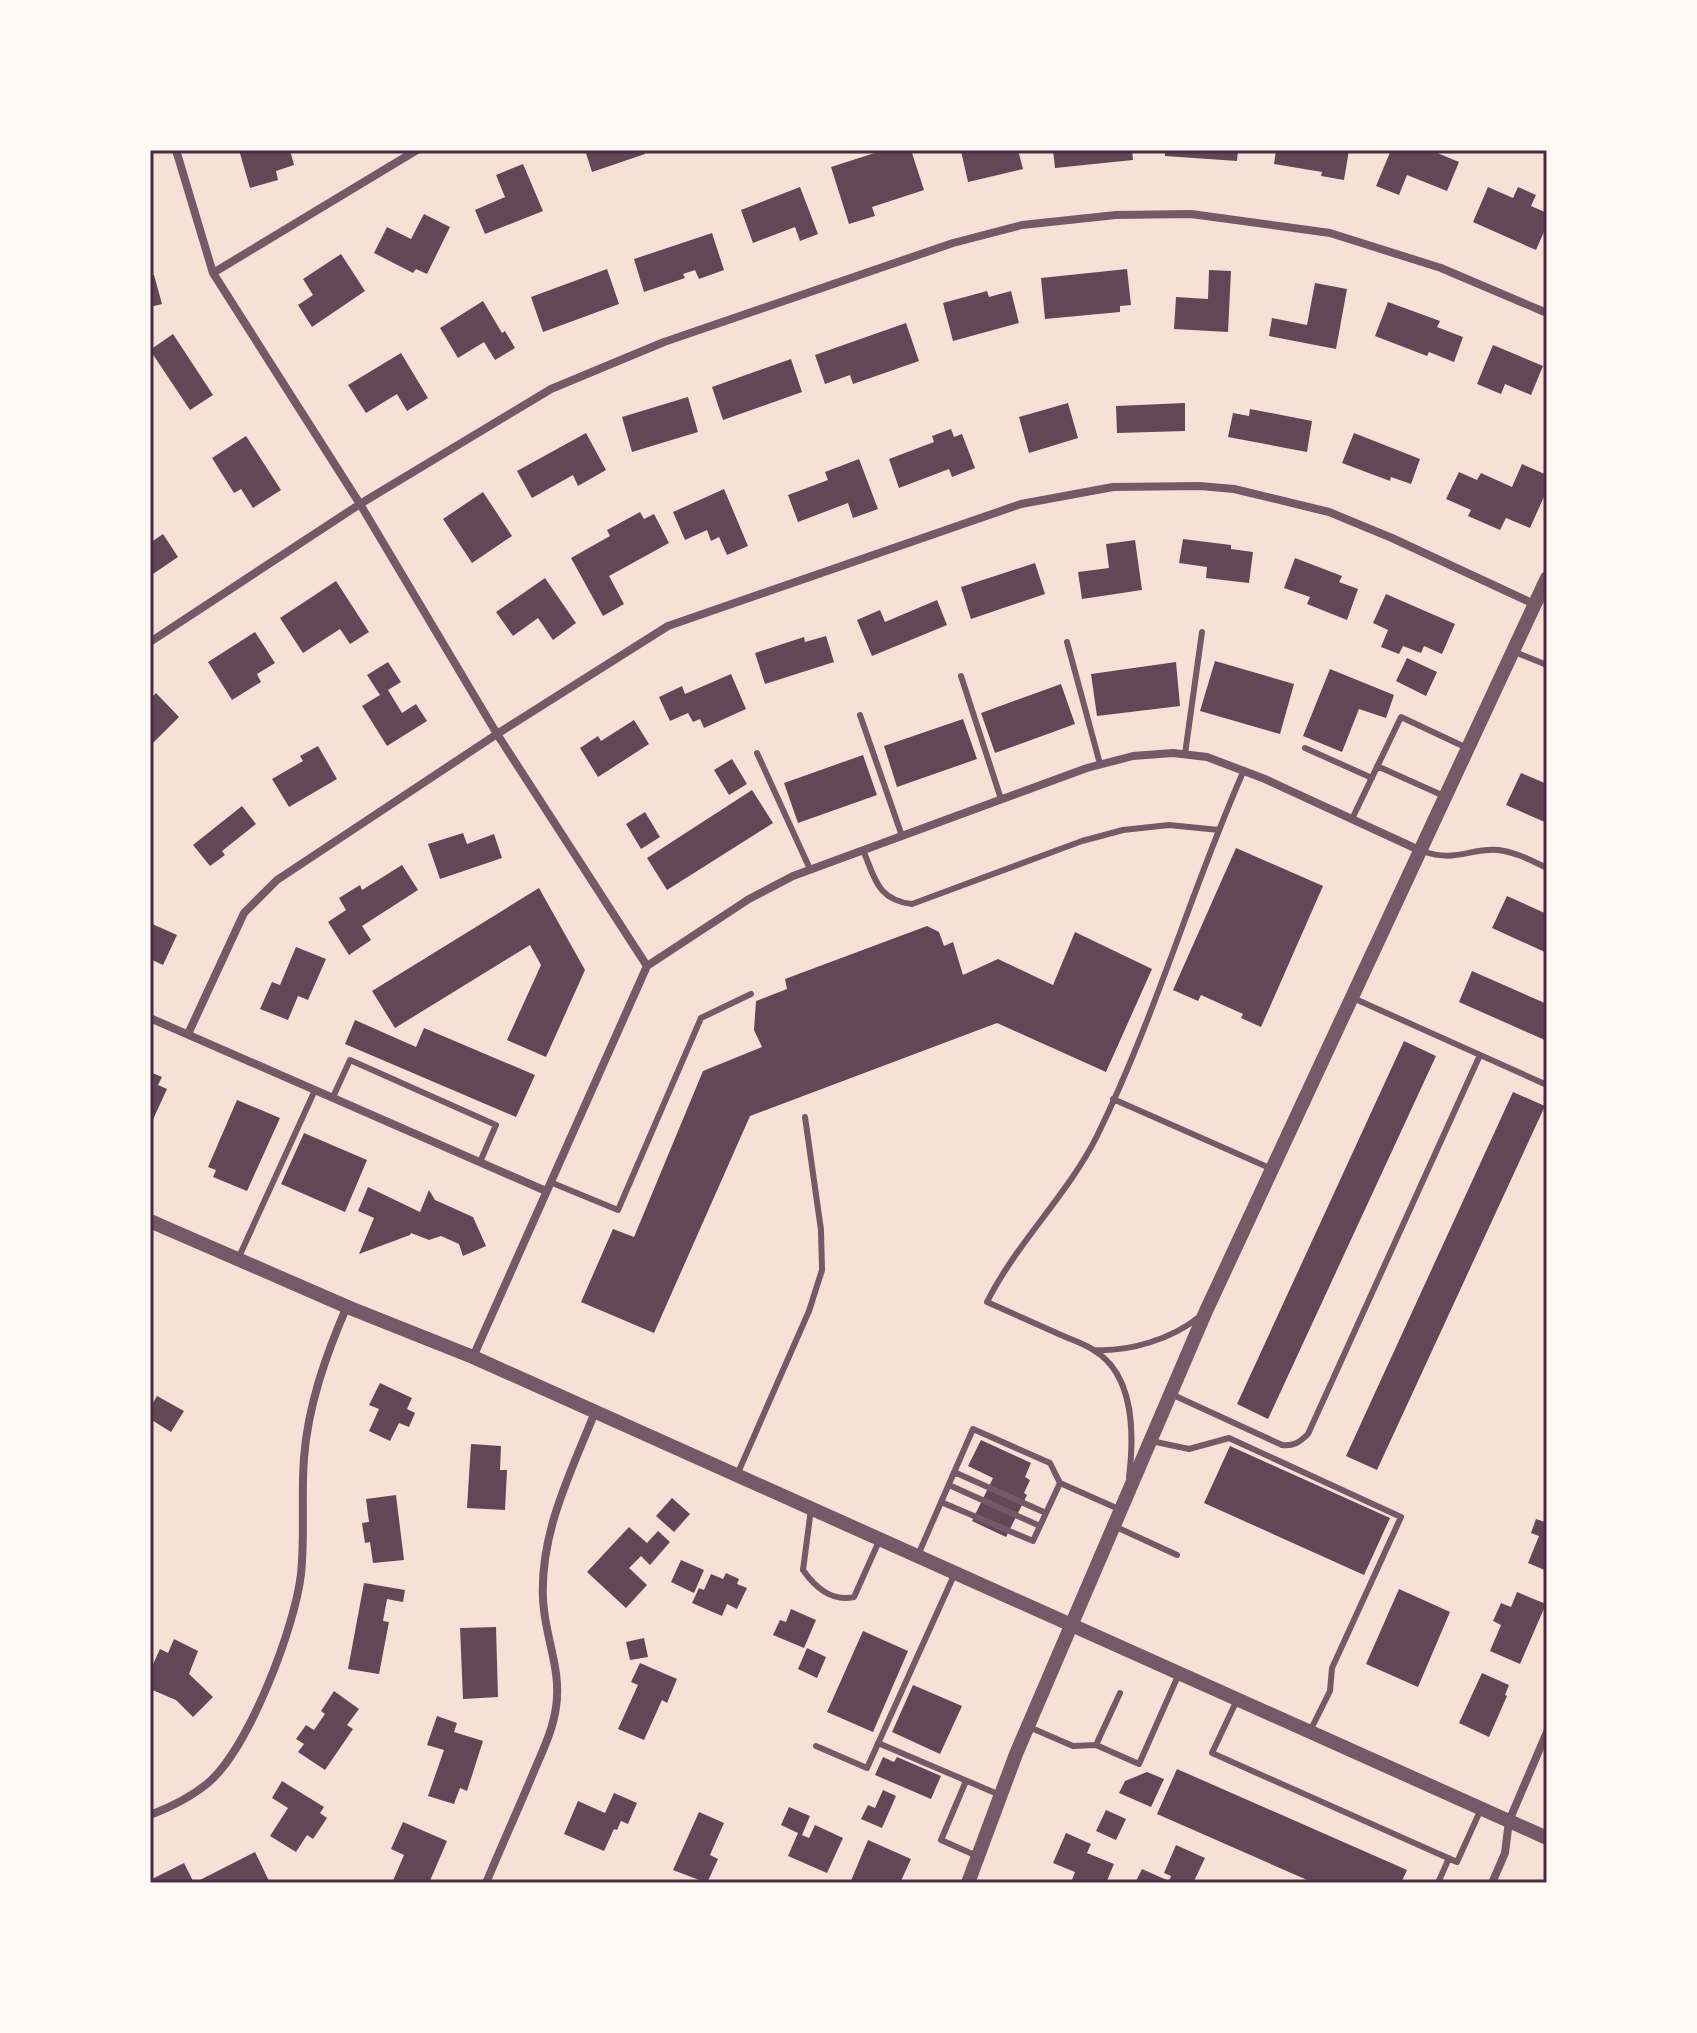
<svg xmlns="http://www.w3.org/2000/svg" width="1697" height="2033" viewBox="0 0 1697 2033" font-family="Karla,sans-serif">
<style>
.building{fill:#644757}
.lines{fill:none;stroke-linecap:round;stroke-linejoin:round}
.service{stroke:#755966;stroke-width:6}
.minor{stroke:#755966;stroke-width:8}
.tertiary{stroke:#755966;stroke-width:14}
.neatline{fill:none;stroke:#4a2c40;stroke-width:3}
</style>
<rect width="100%" height="100%" fill="#f7e1d7"/>
<path class="building" d="M239 150H290L294 165 276 171 278 180 250 188Z
M585 150H643L645 154 592 172Z
M884 150H911L924 190 872 207 875 216 849 224 831 167Z
M967 150H1018L1023 169 968 182 961 151Z
M1053 150H1132L1133 160 1055 168Z
M1165 150H1238L1237 161 1165 156Z
M1276 150H1349L1344 180 1321 176 1322 172 1274 164Z
M1391 150H1430L1459 162 1447 191 1407 175 1399 195 1376 186Z
M523 164 543 211 485 234 475 210 505 197 496 175Z
M800 187 818 234 800 241 795 227 753 243 741 210Z
M1488 187 1513 198 1518 187 1536 195 1531 206 1547 213V225L1536 250 1473 222Z
M424 214 450 227 427 274 416 269 413 273 374 253 387 227 411 239Z
M712 233 724 270 699 279 695 270 683 274 685 278 644 292 634 259Z
M341 254 365 291 312 327 298 305 313 295 303 279Z
M607 269 619 304 543 332 531 297Z
M1127 269 1131 305 1120 306V312L1045 319 1041 278Z
M1209 270 1231 271 1228 332 1174 329 1176 297 1208 299Z
M154 275 162 304 150 307V276Z
M1315 283 1347 289 1336 349 1269 336 1272 318 1307 325Z
M987 291 989 297 1011 291 1019 323 953 341 943 303Z
M483 301 502 333 505 331 515 348 495 360 484 342 458 358 440 328Z
M1388 302 1440 321 1437 327 1463 337 1454 362 1429 352 1427 356 1375 336Z
M906 323 919 361 853 384 850 375 825 384 815 355Z
M173 334 213 395 190 410 150 350Z
M1493 345 1543 366 1531 395 1505 384 1501 394 1477 384Z
M401 353 428 398 407 411 397 394 366 413 348 385Z
M791 359 802 392 723 420 712 387Z
M688 397 698 432 632 452 622 417Z
M1068 403 1078 438 1029 453 1019 417Z
M1185 403V431L1117 433 1116 406Z
M1250 409 1312 421 1307 452 1228 437 1233 413 1249 416Z
M951 429 954 437 962 434 975 468 952 477 949 469 899 488 889 459 934 442 932 436Z
M586 433 606 470 578 486 573 475 532 498 517 471Z
M1354 433 1420 459 1411 484 1391 477 1390 481 1342 463Z
M246 436 281 490 253 508 241 489 234 493 212 458Z
M859 459 878 509 853 518 848 503 798 522 788 495 828 480 825 472Z
M1522 464 1547 475V490L1530 528 1506 518 1500 530 1468 516 1471 510 1446 499 1459 472 1477 480 1481 473 1512 487Z
M724 489 748 546 727 555 719 537 711 541 707 530 685 540 673 512Z
M483 492 512 536 472 563 443 519Z
M640 512 644 519 654 514 669 543 609 576 624 604 603 616 571 558 610 536 607 530Z
M163 534 178 557 150 576V543Z
M1183 539 1231 545V549L1253 552 1249 583 1206 578 1207 567 1179 563Z
M1135 540 1142 590 1082 599 1078 572 1109 568 1106 544Z
M1295 558 1342 576 1339 582 1358 589 1347 620 1307 604 1310 597 1284 588Z
M1035 563 1045 594 971 619 961 587Z
M545 578 576 623 553 640 538 618 513 636 496 612Z
M336 581 369 632 350 644 340 629 303 653 280 618Z
M1386 594 1455 624 1442 654 1424 646 1421 653 1403 646 1399 654 1381 647 1388 630 1373 623Z
M937 600 947 625 872 656 857 620 880 610 885 622Z
M255 632 275 663 257 674 261 682 232 700 208 662Z
M826 636 834 662 765 684 755 653 804 637 805 642Z
M1407 658 1437 672 1426 696 1396 681Z
M1215 661 1294 684 1280 734 1200 711Z
M388 662 401 682 388 690 402 713 416 704 427 721 387 746 362 706 380 695 367 675Z
M1176 662 1180 706 1097 716 1091 674Z
M1330 669 1394 695 1386 718 1359 709 1342 752 1303 736Z
M731 674 746 709 704 728 700 719 693 722 688 713 670 721 659 697 682 686 685 694Z
M1061 684 1075 724 995 753 981 713Z
M156 693 179 717 150 746V699Z
M963 719 977 759 897 787 884 746Z
M634 720 649 744 598 777 580 748 598 736 601 741Z
M318 746 337 779 289 807 272 779 303 761 300 756Z
M863 755 877 795 798 823 784 783Z
M732 759 747 784 729 795 714 770Z
M1521 773 1547 784V823L1506 805Z
M752 790 773 823 667 890 647 858Z
M242 806 256 824 222 851 225 855 210 866 193 845Z
M645 812 660 837 641 849 626 824Z
M463 833 467 844 494 834 502 858 440 879 428 844Z
M1236 848 1323 886 1261 1027 1241 1018 1243 1014 1201 995 1198 1001 1173 990Z
M402 865 418 890 362 926 371 940 349 955 328 922 346 910 339 898 360 885 362 890Z
M539 888 585 970 546 1057 507 1040 541 965 530 945 395 1028 372 991Z
M1507 896 1547 914V953L1492 928Z
M150 923 177 935 163 965 150 959Z
M927 926 939 932 944 946 953 942 963 975 998 959 1053 985 1075 932 1152 969 1106 1072 997 1023 750 1116 654 1333 581 1302 613 1229 634 1237 703 1071 762 1047 754 1030 756 1001 787 989 785 979Z
M296 947 326 959 308 1000 298 996 288 1020 260 1009 272 982 280 985Z
M1472 971 1547 1004V1041L1459 1002Z
M355 1020 416 1047 424 1028 535 1075 516 1117 345 1044Z
M1404 1041 1436 1056 1268 1419 1237 1404Z
M150 1072 162 1077 158 1085 167 1089 150 1126Z
M1513 1092 1545 1106 1377 1470 1346 1456Z
M237 1100 280 1118 247 1191 213 1177 216 1170 208 1167Z
M304 1133 367 1160 345 1212 281 1184Z
M368 1187 420 1212 429 1190 435 1200 473 1217 486 1246 463 1256 459 1244 441 1236 429 1240 411 1233 410 1235 359 1254 374 1218 358 1211Z
M380 1383 412 1398 407 1409 415 1413 409 1427 399 1423 390 1441 369 1431 379 1409 369 1405Z
M157 1396 184 1411 171 1432 150 1419V1408Z
M981 1440 1031 1463 1025 1477 1030 1480 1024 1493 1027 1495 1006 1537 972 1521 993 1478 968 1466Z
M471 1444 501 1446 500 1470H507L505 1510 467 1508Z
M1230 1446 1390 1518 1364 1575 1204 1503Z
M396 1495 404 1560 373 1563 370 1542 365 1543 362 1523 369 1522 366 1499Z
M672 1498 690 1514 674 1532 656 1516Z
M1547 1516V1571L1528 1563 1539 1536 1531 1533 1536 1519 1545 1522Z
M629 1527 647 1543 658 1531 670 1542 650 1565 641 1556 629 1568 647 1585 626 1608 587 1572Z
M681 1560 704 1570 694 1593 671 1582Z
M726 1573 739 1579 737 1584 747 1588 737 1609 727 1604 722 1616 692 1603 699 1588 704 1590 711 1574 723 1579Z
M364 1583 405 1590 403 1602 387 1599 383 1621 389 1622 379 1674 348 1669Z
M1399 1589 1450 1612 1418 1687 1366 1664Z
M1517 1592 1546 1604 1520 1664 1490 1651 1501 1625 1493 1621 1501 1603 1511 1607Z
M791 1609 816 1620 804 1648 773 1635 780 1620 786 1622Z
M496 1627 498 1697 463 1699 460 1628Z
M863 1631 908 1651 873 1732 827 1712Z
M644 1638 648 1657 630 1660 626 1642Z
M174 1639 198 1651 189 1674 213 1697 193 1717 176 1700 150 1689V1671L160 1649 168 1653Z
M807 1648 826 1657 817 1678 798 1669Z
M640 1663 677 1679 667 1703 662 1700 644 1740 618 1729 638 1685 631 1682Z
M1482 1673 1509 1685 1505 1695 1507 1696 1489 1737 1459 1723Z
M913 1685 962 1706 940 1754 892 1732Z
M334 1691 359 1709 347 1725 353 1729 325 1770 298 1752 304 1744 296 1739 306 1725 314 1730 325 1714 321 1711Z
M437 1716 457 1723 454 1732 483 1741 467 1791 460 1788 454 1804 428 1796 444 1750 427 1745Z
M883 1757 894 1762 897 1757 941 1776 931 1799 875 1775Z
M1177 1769 1407 1870 1401 1883H1314L1157 1814Z
M1147 1772 1164 1779 1151 1807 1119 1793 1125 1781Z
M282 1781 324 1807 320 1813 327 1818 313 1839 307 1835 296 1852 270 1836 288 1808 272 1798Z
M883 1790 896 1796 882 1828 861 1819 868 1805 875 1808Z
M614 1793 637 1803 628 1824 621 1821 617 1830 614 1829 604 1851 564 1834 578 1801 605 1813Z
M789 1807 810 1816 802 1835 809 1838 815 1825 843 1838 827 1873 788 1856 798 1833 781 1825Z
M1106 1810 1126 1819 1116 1840 1096 1831Z
M699 1812 724 1823 710 1855 718 1859 707 1883 673 1870Z
M403 1822 447 1841 429 1883H392L404 1855 391 1849Z
M1066 1833 1091 1844 1087 1853 1114 1864 1106 1883H1080L1072 1880 1075 1872 1053 1863Z
M868 1840 911 1859 900 1883H850Z
M1176 1845 1205 1858 1193 1883H1135L1142 1869 1169 1881 1171 1876 1164 1873Z
M255 1852 269 1881 265 1883H150V1880L184 1863 194 1883Z"/>
<g class="lines">
<path class="service" d="M1067 642 1100 764
M1512 651 1547 665
M961 676 1001 799
M860 715 902 836
M1305 748 1372 778
M757 753 810 869
M1185 754 1202 632
M1377 766 1444 796
M1352 819 1401 717 1467 748
M863 850C875 878 877 900 912 904L1082 841 1123 830 1169 825 1219 830
M1422 851C1457 863 1468 848 1498 850 1516 852 1532 861 1547 868
M1353 998 1547 1085
M333 1097 350 1060 496 1125 480 1162
M1113 1099 1272 1169
M550 1182 618 1210 701 1018 751 994
M238 1259 315 1090
M1094 1350C1129 1352 1172 1339 1199 1317
M1171 1394 1282 1445C1294 1446 1299 1443 1308 1434L1480 1055
M1151 1441 1189 1449 1229 1438 1401 1517 1332 1668 1330 1691 1310 1731
M954 1472 1046 1513
M737 1475 809 1311 822 1270 821 1230 805 1117
M1129 1477C1134 1437 1135 1376 1095 1351 1085 1344 1072 1340 1061 1335 1036 1324 1012 1313 987 1302 1017 1242 1067 1196 1097 1136 1155 1018 1191 890 1244 770
M949 1485 1040 1526
M941 1502 1033 1541 1060 1483 1121 1510
M811 1509 803 1570C815 1587 831 1602 854 1597L880 1539
M1114 1526 1177 1555
M918 1555 973 1429 1050 1463 1060 1483
M1120 1693 1096 1745 1139 1764 1178 1676
M1237 1700 1212 1753 1457 1862 1481 1809
M1029 1727 1073 1746 1096 1745
M878 1743 1000 1795
M816 1746 867 1768 955 1573
M966 1781 941 1840 977 1856
M1438 1883 1449 1858"/>
<path class="minor" d="M176 150 213 273 360 504 497 734 647 966
M213 273 417 150
M150 642 360 504 551 389 664 342 953 243 1022 225 1116 215 1191 214 1330 233 1441 268 1547 313
M647 966 749 899 793 876 1087 768 1133 756 1173 753 1207 757 1265 779 1419 850
M150 1018 546 1191
M188 1034 244 913 277 880 497 734 668 626 1021 504 1113 487 1200 486 1234 489 1329 512 1392 538 1534 604
M473 1357 647 966
M150 1815C171 1807 191 1797 208 1783 249 1748 295 1627 301 1574 305 1536 301 1497 304 1458 308 1405 326 1355 347 1306
M486 1883C501 1847 517 1812 532 1776 541 1754 553 1731 556 1707 562 1669 544 1635 543 1598 540 1532 571 1472 595 1412
M1492 1883 1505 1853 1509 1821 1547 1732"/>
<path class="tertiary" d="M150 1221 350 1308 473 1357 1547 1838
M968 1883 1016 1754 1206 1311 1547 578"/>
</g>
<rect width="1697" height="2033" fill="none" stroke="#fffaf5" stroke-width="304"/>
<rect x="152" y="152" width="1393" height="1729" class="neatline"/>
</svg>
